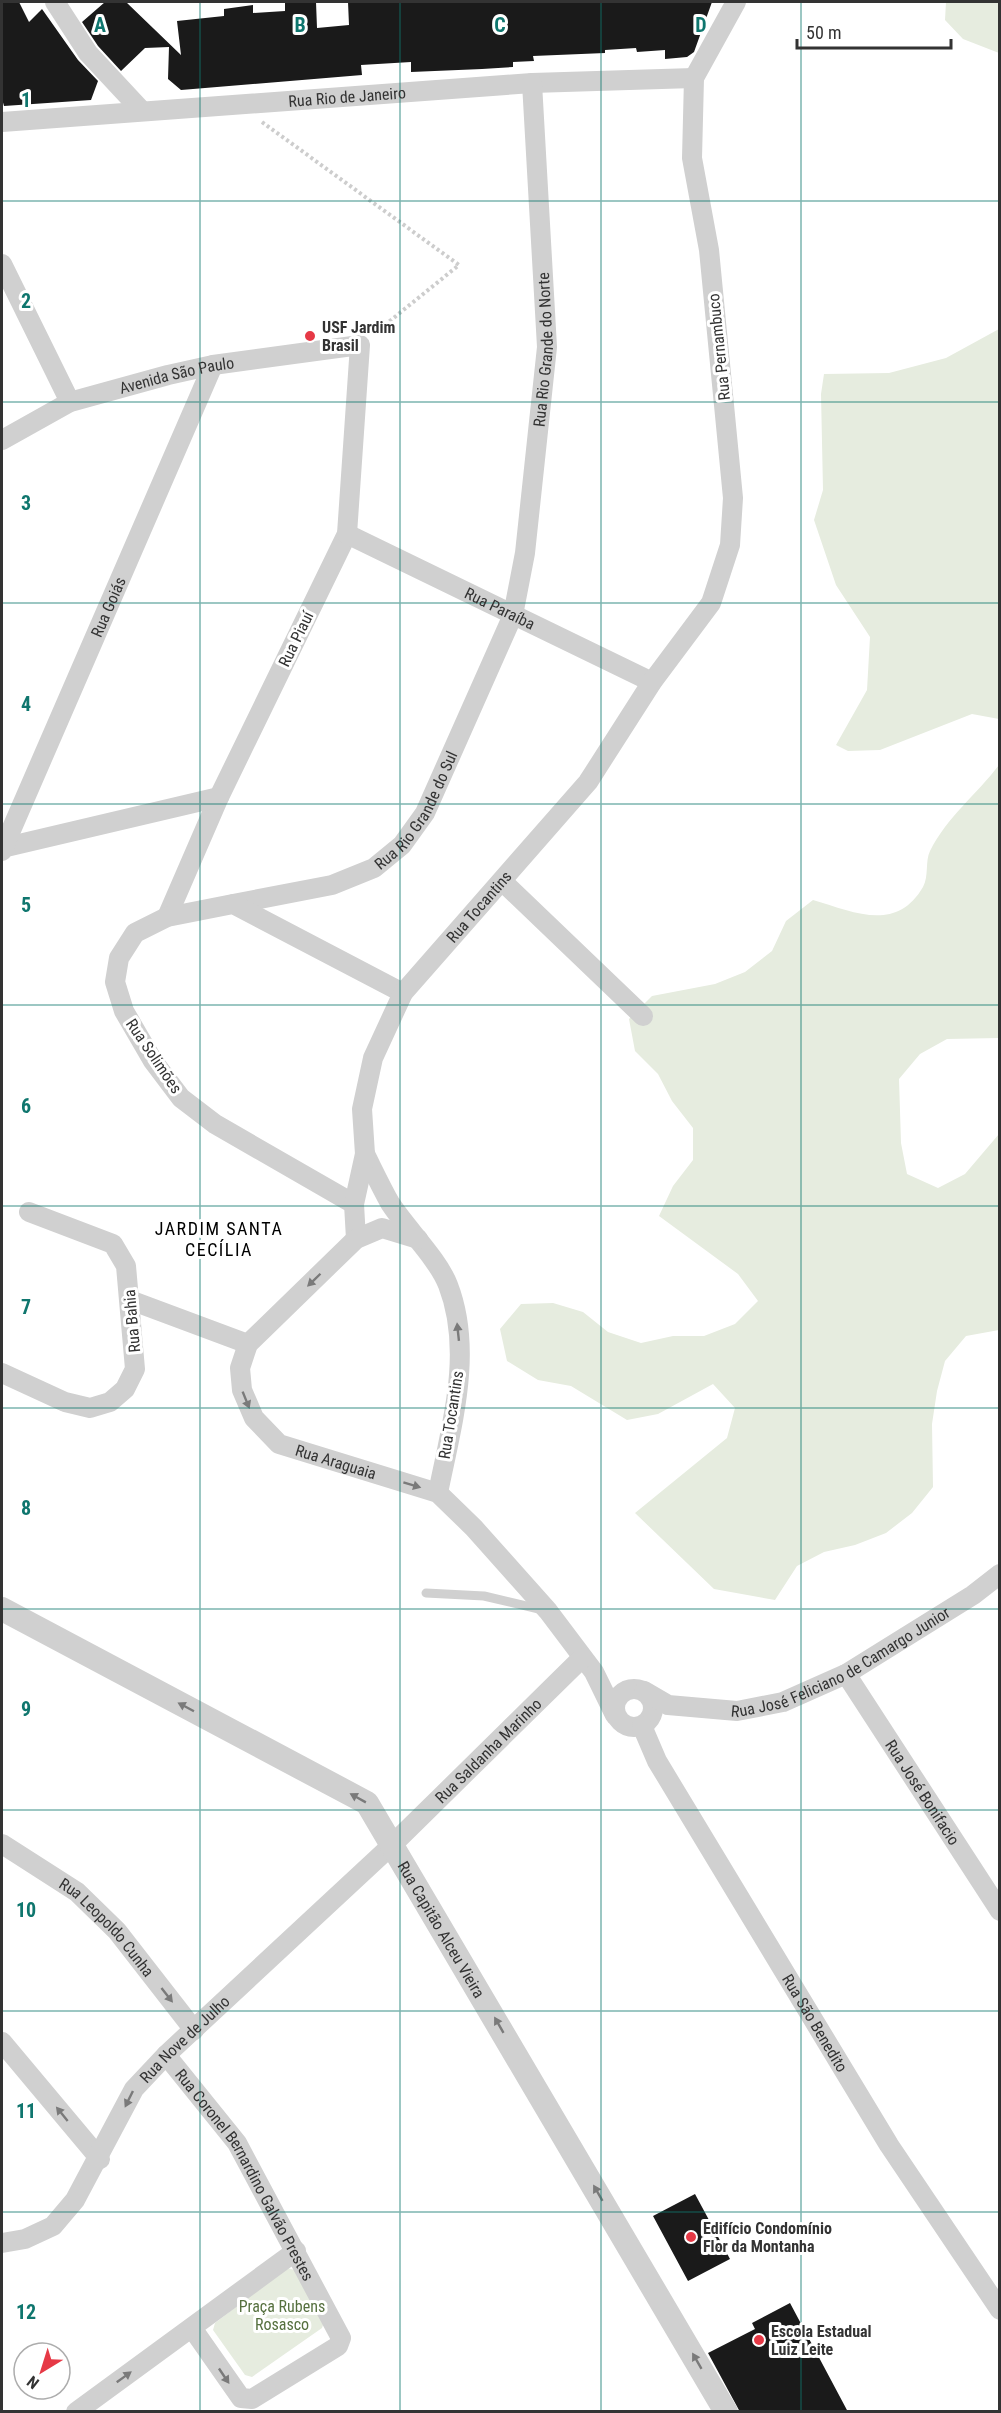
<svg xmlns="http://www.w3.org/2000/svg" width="1001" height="2413" viewBox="0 0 1001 2413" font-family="'Roboto Condensed',sans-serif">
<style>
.green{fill:#e6ecdf}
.building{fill:#1a1a1a}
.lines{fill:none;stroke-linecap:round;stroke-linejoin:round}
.path{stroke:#cdcdcd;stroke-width:4;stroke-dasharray:3 3;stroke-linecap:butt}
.service{stroke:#d0d0d0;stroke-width:9}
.minor{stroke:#d0d0d0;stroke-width:20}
.tertiary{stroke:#d0d0d0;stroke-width:24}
.oneway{fill:#7a7a7a}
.grid{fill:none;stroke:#0f766e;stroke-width:1.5;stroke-opacity:0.55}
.poi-dot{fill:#e63946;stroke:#fff;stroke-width:2}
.labels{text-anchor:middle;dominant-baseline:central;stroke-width:6;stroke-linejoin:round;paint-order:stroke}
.street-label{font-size:16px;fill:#333;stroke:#fff}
.poi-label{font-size:16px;font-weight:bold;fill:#333;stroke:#fff;text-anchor:start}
.park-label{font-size:16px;fill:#56703f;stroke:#fff}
.neighbourhood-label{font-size:18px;letter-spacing:1.5px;fill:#000;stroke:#fff}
.grid-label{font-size:20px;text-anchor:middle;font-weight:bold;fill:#0f766e;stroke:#fff;stroke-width:6;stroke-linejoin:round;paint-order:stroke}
</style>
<rect width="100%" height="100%" fill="#fff"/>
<path class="green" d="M946 2H999V53L963 39 945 20Z
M999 329V719L972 714 880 750 848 751 836 745 867 690 870 637 836 585 814 520 823 490 821 394 824 374 889 373 946 358Z
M999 765V1038L947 1039 920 1054 899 1079 901 1143 907 1174 938 1188 965 1174 999 1134V1330L966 1336 945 1361 937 1391 932 1424 933 1487 912 1513 886 1533 855 1545 824 1552 797 1566 775 1600 714 1589 635 1513 727 1438 735 1408 713 1384 658 1414 627 1420 571 1386 538 1380 507 1361 500 1329 521 1304 553 1303 583 1312 608 1332 641 1343 673 1336H704L735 1324 758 1301 738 1274 659 1216 673 1186 693 1160V1128L672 1101 658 1074 635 1051 629 1019 652 996 715 984 745 972 772 951 786 921 813 900C854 912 896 933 923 887 929 876 925 861 930 851 947 817 977 794 999 765Z
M287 2268 295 2270 324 2322 322 2328 252 2377 245 2375 213 2330 215 2323Z"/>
<path class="building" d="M2 2H19L29 22 42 9 78 60 98 81 91 100 4 106 2 99Z
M105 2H126L181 55 177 21 224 16V9L253 5V13L285 11V2H316L317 28 349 25 348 2H712L694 52 687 57 665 59V50L637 52 636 48 605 50V53L533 56 534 61 513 62V67L482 69 411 72V62L361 65 362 75 181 90 168 79 169 47 145 48 121 71 98 46 82 22Z
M695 2194 730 2259 688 2281 653 2216Z
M790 2303 848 2412H740L708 2353 755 2329 752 2323Z"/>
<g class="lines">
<path class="path" d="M262 122 459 265 375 333"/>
<path class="service" d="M426 1593 484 1596 543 1610"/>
<g class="minor">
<path d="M55 2 88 53 142 111"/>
<path id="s1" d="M2 122 532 83 694 78"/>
<path d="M2 264 70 402"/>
<path id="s2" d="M2 440 70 402 168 375 213 365 360 345 347 534 219 797 167 917"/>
<path id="s3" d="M347 534 652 682"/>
<path d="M2 848 219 797"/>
<path id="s4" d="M2 851 213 365"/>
<path d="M502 881 643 1016"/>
<path id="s5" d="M233 904 332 885 374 868 402 845 425 813 513 615 525 553 547 347 532 83"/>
<path d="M365 1154C373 1170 381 1187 390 1203 406 1228 438 1259 448 1285 474 1352 451 1427 438 1493"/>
<path d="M354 1204 215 1124 181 1098 153 1061 124 1011 115 982 119 958 135 933 167 917 233 904 403 993"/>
<path id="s6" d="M356 1239 354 1204 365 1154 362 1109 373 1058 403 993 588 782 652 682 711 603 730 545 733 498 709 250 692 158 694 78 736 2"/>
<path id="s7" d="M418 1239 382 1228 356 1239 248 1344 240 1368 242 1390 254 1418 279 1444 438 1493 474 1528 548 1611 594 1672 615 1715"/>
<path d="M130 1300 248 1344"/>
<path d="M2 1373 65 1402 90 1408 110 1402 125 1389 135 1369 126 1266 113 1244 29 1212"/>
<path id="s8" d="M846 1674 1000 1911"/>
<circle cx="634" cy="1708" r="19"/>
<path id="s9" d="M644 1691 668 1705 737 1711 783 1702 846 1674 973 1595 1000 1574"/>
<path id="s10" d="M642 1726 657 1761 889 2145 1000 2310"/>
<path id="s11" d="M2 1844 77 1892 117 1931 194 2030"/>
<path d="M2 2042 100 2159"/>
<path id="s12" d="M166 2055 237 2143 341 2338 338 2346 252 2399 241 2398 192 2328"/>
<path id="s13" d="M2 2243 25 2239 53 2226 75 2200 134 2089 166 2055 393 1844 582 1658"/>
<path d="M76 2412 296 2251"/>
</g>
<path class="tertiary" id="s14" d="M2 1609 367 1803 726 2412"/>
</g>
<defs><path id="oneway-solid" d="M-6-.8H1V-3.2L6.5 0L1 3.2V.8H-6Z" transform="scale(1.5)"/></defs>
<g class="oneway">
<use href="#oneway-solid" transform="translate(314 1280) rotate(136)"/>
<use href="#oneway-solid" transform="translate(458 1332) rotate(-96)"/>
<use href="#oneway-solid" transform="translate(246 1400) rotate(68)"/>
<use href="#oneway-solid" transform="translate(412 1485) rotate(17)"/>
<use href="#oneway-solid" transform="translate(186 1707) rotate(-152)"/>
<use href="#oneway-solid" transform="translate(358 1798) rotate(-151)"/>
<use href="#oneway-solid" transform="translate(167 1995) rotate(52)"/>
<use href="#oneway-solid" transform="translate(499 2025) rotate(-120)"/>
<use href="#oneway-solid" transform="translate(129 2099) rotate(116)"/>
<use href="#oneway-solid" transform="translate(62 2114) rotate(-129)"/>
<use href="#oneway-solid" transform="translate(598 2193) rotate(-120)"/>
<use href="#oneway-solid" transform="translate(697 2361) rotate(-120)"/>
<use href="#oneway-solid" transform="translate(224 2376) rotate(56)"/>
<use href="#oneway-solid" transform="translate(124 2377) rotate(-36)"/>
</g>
<path class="grid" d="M200 2V2412M400 2V2412M601 2V2412M801 2V2412M2 201H1000M2 402H1000M2 603H1000M2 804H1000M2 1005H1000M2 1206H1000M2 1408H1000M2 1609H1000M2 1810H1000M2 2011H1000M2 2212H1000"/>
<g class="poi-dot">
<circle cx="310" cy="336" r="6"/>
<circle cx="691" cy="2237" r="6"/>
<circle cx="759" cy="2340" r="6"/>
</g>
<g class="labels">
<g class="street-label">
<text stroke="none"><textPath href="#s1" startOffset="346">Rua Rio de Janeiro</textPath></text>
<text transform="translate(719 347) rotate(-96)">Rua Pernambuco</text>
<text stroke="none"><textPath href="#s5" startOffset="706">Rua Rio Grande do Norte</textPath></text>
<text stroke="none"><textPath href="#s2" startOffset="188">Avenida São Paulo</textPath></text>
<text stroke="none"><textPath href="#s4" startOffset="266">Rua Goiás</textPath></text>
<text stroke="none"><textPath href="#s3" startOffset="170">Rua Paraíba</textPath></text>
<text transform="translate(296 639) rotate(-64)">Rua Piauí</text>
<text stroke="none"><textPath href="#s5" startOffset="219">Rua Rio Grande do Sul</textPath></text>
<text stroke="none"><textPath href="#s6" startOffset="370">Rua Tocantins</textPath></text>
<text transform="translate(154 1056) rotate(56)">Rua Solimões</text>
<text transform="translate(132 1321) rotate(-95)">Rua Bahia</text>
<text transform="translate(451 1415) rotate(-81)">Rua Tocantins</text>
<text stroke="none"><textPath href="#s7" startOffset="390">Rua Araguaia</textPath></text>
<text stroke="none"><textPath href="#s9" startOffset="212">Rua José Feliciano de Camargo Junior</textPath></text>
<text stroke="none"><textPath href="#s13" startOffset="704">Rua Saldanha Marinho</textPath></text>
<text stroke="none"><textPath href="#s8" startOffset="141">Rua José Bonifacio</textPath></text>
<text stroke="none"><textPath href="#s14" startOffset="560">Rua Capitão Alceu Vieira</textPath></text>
<text stroke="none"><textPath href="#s11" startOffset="135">Rua Leopoldo Cunha</textPath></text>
<text stroke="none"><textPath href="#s10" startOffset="344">Rua São Benedito</textPath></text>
<text stroke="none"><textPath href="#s13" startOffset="285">Rua Nove de Julho</textPath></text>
<text stroke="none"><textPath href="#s12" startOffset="144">Rua Coronel Bernardino Galvão Prestes</textPath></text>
</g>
<g class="poi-label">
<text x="322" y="327">USF Jardim<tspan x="322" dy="18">Brasil</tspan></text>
<text x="703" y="2228">Edifício Condomínio<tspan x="703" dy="18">Flor da Montanha</tspan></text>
<text x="771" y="2331">Escola Estadual<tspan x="771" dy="18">Luiz Leite</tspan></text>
</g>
<g class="park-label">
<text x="282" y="2306">Praça Rubens<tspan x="282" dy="18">Rosasco</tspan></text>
</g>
<g class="neighbourhood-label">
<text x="219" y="1228">JARDIM SANTA<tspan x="219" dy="21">CECÍLIA</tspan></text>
</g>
</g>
<g class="grid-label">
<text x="100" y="32">A</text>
<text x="300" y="32">B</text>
<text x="500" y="32">C</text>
<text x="701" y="32">D</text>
<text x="26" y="107">1</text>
<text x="26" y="308">2</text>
<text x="26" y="510">3</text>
<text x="26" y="711">4</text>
<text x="26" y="912">5</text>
<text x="26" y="1113">6</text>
<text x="26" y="1314">7</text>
<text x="26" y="1515">8</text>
<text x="26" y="1716">9</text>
<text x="26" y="1917">10</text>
<text x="26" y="2118">11</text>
<text x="26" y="2319">12</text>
</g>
<rect width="1001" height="2413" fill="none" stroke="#333333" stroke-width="6"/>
<g transform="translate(42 2371) rotate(218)"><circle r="28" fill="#ffffff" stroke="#adadad" stroke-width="1.5"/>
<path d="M0-4.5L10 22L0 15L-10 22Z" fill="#e63946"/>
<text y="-9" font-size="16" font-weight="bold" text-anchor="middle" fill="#333333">N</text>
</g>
<path d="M797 39v9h154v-9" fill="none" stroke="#333333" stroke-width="3"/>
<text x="806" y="39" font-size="18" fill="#333333" stroke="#ffffff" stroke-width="4.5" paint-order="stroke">50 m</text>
</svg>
